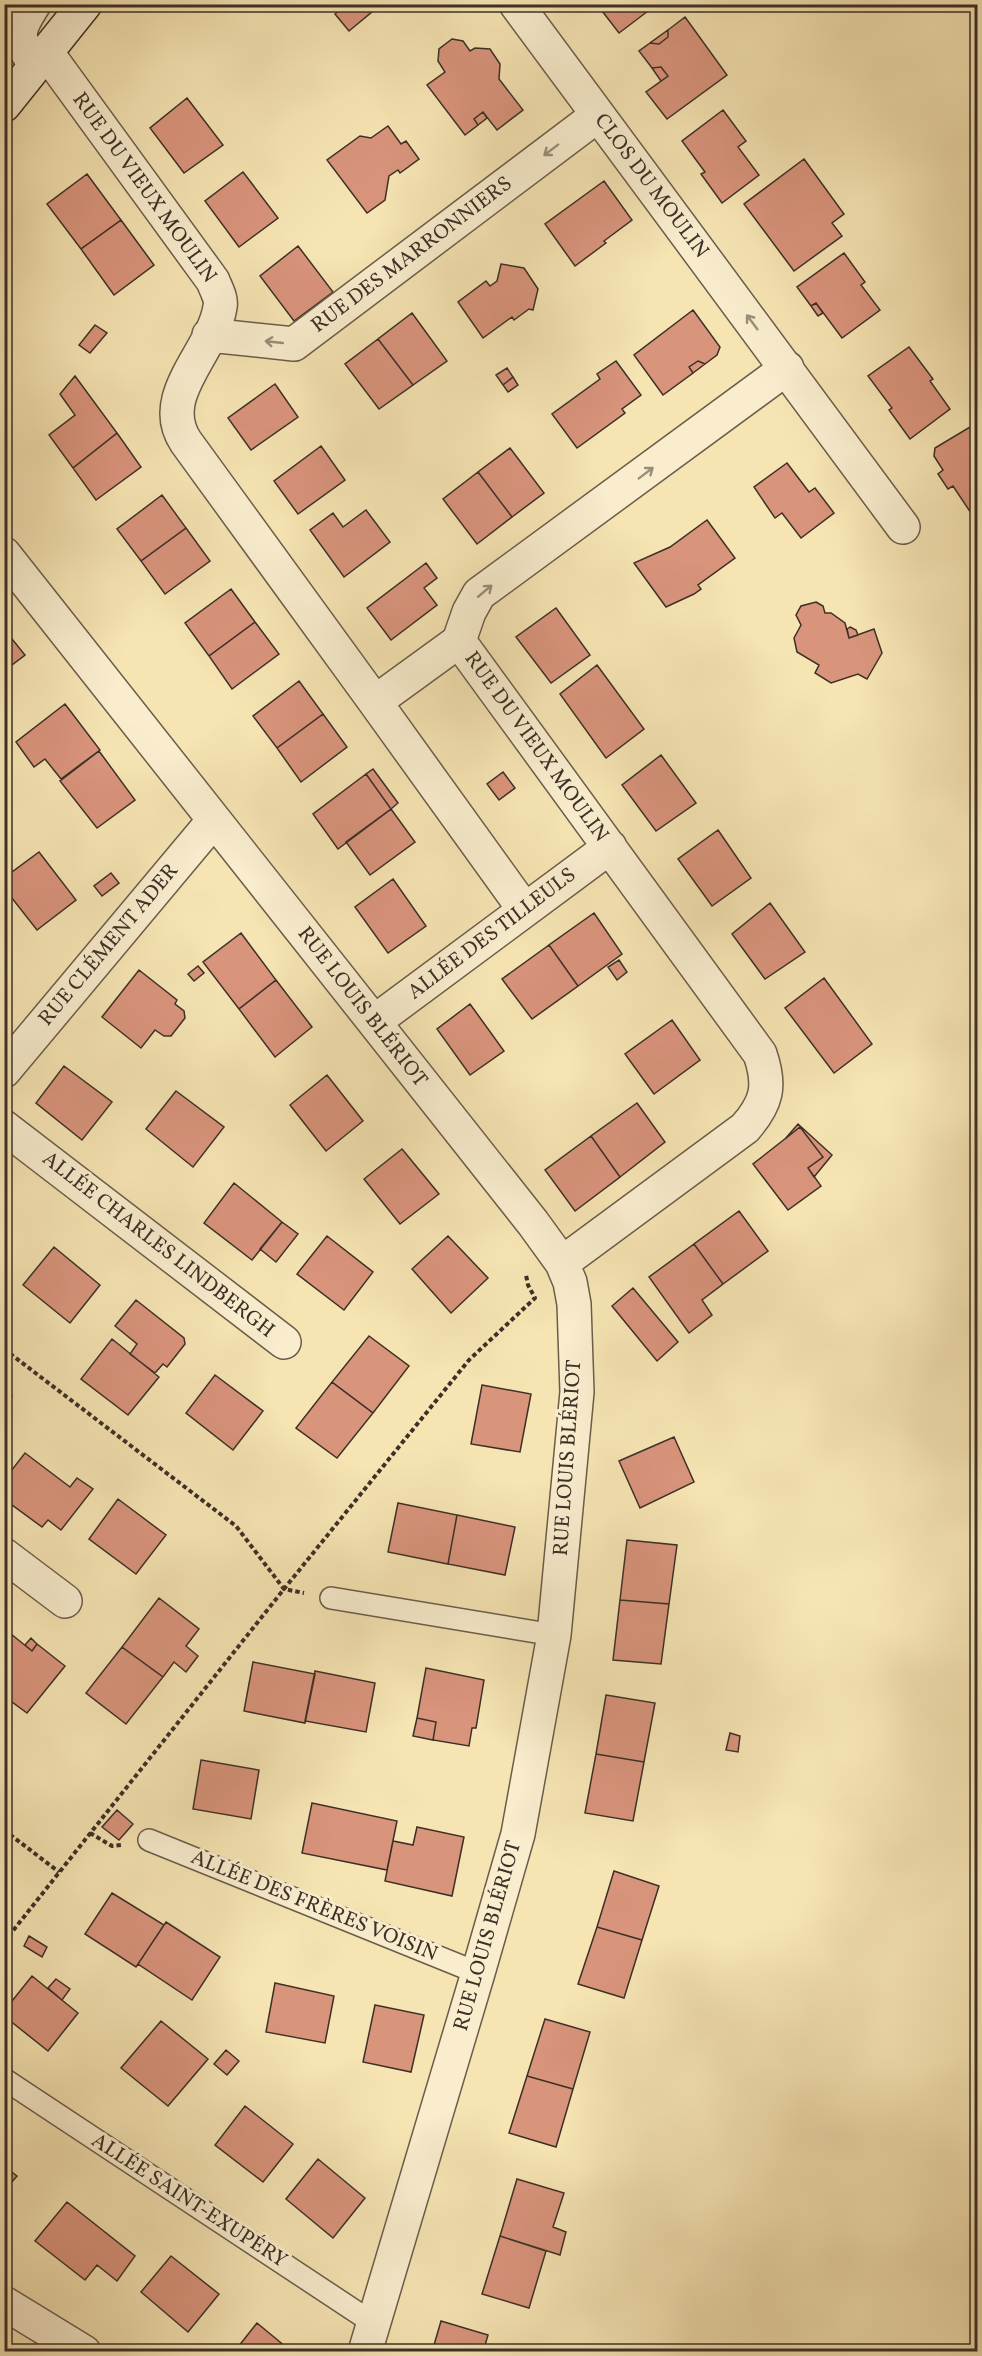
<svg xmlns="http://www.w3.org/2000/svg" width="982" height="2356" viewBox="0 0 982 2356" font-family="Vollkorn,serif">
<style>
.building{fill:#d9947c;stroke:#3c3027;stroke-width:1.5}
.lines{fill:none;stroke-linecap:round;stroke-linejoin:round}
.service-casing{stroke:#6a5d4a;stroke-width:24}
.minor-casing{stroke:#6a5d4a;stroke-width:36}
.secondary-casing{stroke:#3c3027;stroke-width:36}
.path{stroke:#3c3027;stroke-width:4;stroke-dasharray:4.5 3;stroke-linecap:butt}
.service{stroke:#f9edce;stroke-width:21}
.minor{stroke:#f9edce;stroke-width:33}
.secondary{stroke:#f9edce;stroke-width:33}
.oneway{stroke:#9a8e7a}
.labels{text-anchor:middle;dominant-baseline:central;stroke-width:6;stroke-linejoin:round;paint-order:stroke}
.street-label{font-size:21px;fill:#3c3027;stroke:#f9edce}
</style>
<rect width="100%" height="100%" fill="#f6e4b3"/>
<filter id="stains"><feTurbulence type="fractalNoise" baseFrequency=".00333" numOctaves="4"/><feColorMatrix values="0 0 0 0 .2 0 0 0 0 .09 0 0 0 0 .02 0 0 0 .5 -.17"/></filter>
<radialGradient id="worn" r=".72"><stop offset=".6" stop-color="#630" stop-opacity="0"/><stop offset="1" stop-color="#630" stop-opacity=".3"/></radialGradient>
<path class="building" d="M347 4H368L373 11 349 31 335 14Z
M602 4H656V5L619 33 599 7Z
M685 17 727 75 667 119 646 92 668 76 661 67 652 68 639 51 650 43 659 44 668 37V30Z
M668 30V37L659 44 650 43Z
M452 39 463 41 470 51 475 48 490 49 500 64 499 79 523 110 497 130 483 112 474 119 478 125 465 135 427 85 445 72 438 61 439 49Z
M661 67 668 76 661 81 652 68Z
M187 98 223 145 184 173 150 128Z
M723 110 746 141 738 147 759 175 722 203 701 174 705 172 682 141Z
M483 112 487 118 478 125 474 119Z
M388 126 401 144 406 141 419 159 400 173 398 170 389 176 385 200 367 213 327 160 360 136 371 138Z
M804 159 844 214 832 223 842 236 794 271 744 204Z
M243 172 278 218 239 247 205 201Z
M87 174 121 220 81 249 47 204Z
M604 181 632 220 604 241 606 243 575 266 545 224Z
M121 220 154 265 114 295 81 249Z
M298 246 333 292 294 321 260 276Z
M844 253 865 282 861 285 880 310 842 338 816 303 811 306 797 287Z
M501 264 524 268 538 289 533 310 529 309 514 320 512 317 483 338 458 302 486 281 490 286 497 281Z
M816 303 823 313 818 316 811 306Z
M693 310 720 347 717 355 705 364 698 361 689 367 693 373 663 395 634 355Z
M412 313 447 361 413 385 378 339Z
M95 325 107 333 90 353 79 345Z
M378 339 413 385 379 409 345 364Z
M909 347 933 379 930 381 950 409 910 439 889 410 892 408 868 376Z
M616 361 641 395 622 409 625 413 577 448 552 414 600 379 597 374Z
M698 361 705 364 693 373 689 367Z
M507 368 513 377 503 385 496 375Z
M75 376 117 433 73 468 49 435 75 415 60 394Z
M513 377 518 385 508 392 503 385Z
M275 384 298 417 251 450 228 418Z
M975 424 978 428V509L971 513 953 486 948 489 938 474 943 470 934 456 935 448Z
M117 433 141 467 96 500 73 468Z
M321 446 345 480 298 514 274 481Z
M510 448 544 493 512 517 478 472Z
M787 463 809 492 815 488 834 513 801 538 782 513 775 518 754 487Z
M478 472 512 517 477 544 443 499Z
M162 495 186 528 141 561 117 529Z
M366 510 390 542 344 577 310 530 333 513 343 527Z
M707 520 735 558 698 585 701 589 694 594 666 607 634 563 670 547Z
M186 528 210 561 165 594 141 561Z
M426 563 437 578 424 588 437 605 391 640 367 608Z
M231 589 255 622 209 656 185 623Z
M816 602 823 606 825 613H831L845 623 849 638 874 629 882 653 867 679 858 674 831 683 815 673 819 665 797 652 794 638 801 625 796 615 801 606Z
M556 608 590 655 551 683 516 637Z
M255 622 279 654 232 689 209 656Z
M850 627 856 630 858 635 849 638 847 629Z
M4 629 25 655 4 671Z
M597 665 644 729 606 758 560 694Z
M299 681 323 714 277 748 253 716Z
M65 704 100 750 61 779 45 759 34 767 16 742Z
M323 714 347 747 301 782 277 748Z
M99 751 135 800 97 828 60 781Z
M661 755 696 803 656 831 622 785Z
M373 769 398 803 391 809 366 774Z
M503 772 515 788 499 800 487 784Z
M366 774 391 809 338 849 313 814Z
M391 809 415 842 370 875 346 842Z
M718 830 751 878 712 906 678 859Z
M39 852 76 900 37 930 4 888V878Z
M111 873 119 883 102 896 94 886Z
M393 879 426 926 388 953 355 907Z
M770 903 805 952 765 979 732 934Z
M594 913 622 954 578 986 549 945Z
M241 933 276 980 239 1009 203 962Z
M549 945 578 986 532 1019 502 979Z
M619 960 627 972 617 980 608 967Z
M198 966 204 973 194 981 188 974Z
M139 970 177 1000 175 1004 184 1011 185 1018 171 1036H164L155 1030 141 1048 102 1017Z
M824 978 872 1044 834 1073 785 1008Z
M276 980 312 1027 275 1057 239 1009Z
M470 1004 504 1051 470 1075 437 1029Z
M672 1020 700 1060 654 1094 625 1054Z
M64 1066 112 1102 82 1140 36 1103Z
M327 1075 363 1121 326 1151 290 1105Z
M176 1091 224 1127 193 1167 146 1129Z
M637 1103 665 1142 620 1177 591 1136Z
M798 1124 832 1155 814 1177 808 1168 823 1157 800 1127 785 1139Z
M800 1127 823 1157 808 1168 821 1186 788 1210 753 1164Z
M591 1136 620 1177 575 1211 545 1170Z
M402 1149 439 1194 400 1224 364 1179Z
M234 1183 282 1222 252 1260 204 1223Z
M739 1211 768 1251 723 1284 694 1244Z
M282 1222 298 1234 276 1262 260 1249Z
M327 1236 373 1272 344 1310 297 1274Z
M448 1236 488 1278 451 1313 412 1269Z
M694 1244 723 1284 702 1300 712 1315 689 1333 649 1277Z
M54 1247 100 1285 70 1323 23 1285Z
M633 1288 678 1342 657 1361 612 1306Z
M136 1300 184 1338 185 1344 167 1367 163 1364 155 1373 130 1354 137 1344 115 1326Z
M369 1336 409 1366 373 1413 332 1382Z
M112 1339 159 1377 128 1415 81 1379Z
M215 1375 263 1411 233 1450 186 1413Z
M332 1382 373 1413 337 1458 296 1428Z
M482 1385 531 1394 520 1452 471 1444Z
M4 1390 12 1396 4 1406Z
M674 1437 694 1482 640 1508 619 1461Z
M25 1453 70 1487 77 1478 93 1489 61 1530 48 1520 42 1527 4 1499V1480Z
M118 1499 166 1535 136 1574 89 1539Z
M398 1503 457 1515 448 1564 388 1552Z
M457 1515 515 1527 505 1575 448 1564Z
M627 1540 677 1545 669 1604 620 1600Z
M159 1598 199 1629 186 1646 198 1656 186 1672 174 1662 163 1677 122 1647Z
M620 1600 669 1604 661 1664 613 1660Z
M11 1634 32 1651 37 1644 65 1666 27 1713 4 1696V1642Z
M31 1638 37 1644 32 1651 25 1645Z
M122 1647 163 1677 126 1724 86 1693Z
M253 1662 315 1674 305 1723 244 1711Z
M426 1668 484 1680 476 1728H472L469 1746 433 1740 436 1722 417 1718Z
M315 1671 375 1683 366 1732 305 1721Z
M606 1695 655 1703 644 1762 596 1754Z
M417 1718 436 1722 433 1740 413 1736Z
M730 1733 740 1736 738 1752 726 1750Z
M596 1754 644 1762 633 1821 585 1813Z
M201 1760 259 1770 251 1819 193 1809Z
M312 1803 397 1821 387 1870 302 1853Z
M117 1810 133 1824 119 1840 102 1827Z
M417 1827 464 1837 452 1896 385 1881 393 1841 413 1845Z
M614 1871 659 1886 642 1940 597 1927Z
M112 1893 164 1925 136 1967 85 1934Z
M166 1922 220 1957 192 2000 138 1964Z
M597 1927 642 1940 624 1998 578 1984Z
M29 1936 47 1947 42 1957 24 1946Z
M32 1976 78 2013 48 2051 4 2016V2011Z
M56 1979 70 1989 62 2000 48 1988Z
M275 1983 334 1996 325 2043 266 2032Z
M375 2005 424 2015 411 2072 363 2062Z
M545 2019 590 2032 573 2089 527 2076Z
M161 2021 208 2059 168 2106 121 2068Z
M226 2050 239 2061 227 2075 214 2064Z
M527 2076 573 2089 556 2147 509 2133Z
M245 2106 293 2144 263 2182 215 2145Z
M318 2159 365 2198 333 2238 286 2199Z
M4 2166 17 2176 4 2191Z
M517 2179 564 2193 553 2227 566 2232 560 2255 500 2236Z
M67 2202 135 2256 117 2281 97 2265 85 2280 35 2241Z
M500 2236 546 2251 529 2308 482 2294Z
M171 2256 219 2294 188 2332 141 2292Z
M441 2321 488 2335 483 2352H432Z
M257 2323 292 2352H234Z"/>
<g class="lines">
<defs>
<path id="service" d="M331 1598 554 1635
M149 1840 478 1973
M4 2079 373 2323"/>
<path id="minor" d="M34 4C15 34 16 37 36 65
M516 4 903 527
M47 53 213 281C216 289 222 299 220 307 213 353 155 396 186 442L375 702 459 641 760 1054C771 1086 767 1103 745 1128L562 1263
M209 335 294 344 598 115
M4 554 533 1223 562 1263 570 1282 574 1304 577 1392 554 1635 518 1834 478 1973 365 2352
M459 641 469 612 479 594 787 368
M375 702 524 909
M374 1022 610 847
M4 1071 214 820
M4 1127 284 1342
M4 1555 65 1601
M4 2303 84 2352"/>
<path id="secondary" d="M4 105 85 4"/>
</defs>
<use href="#service" class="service-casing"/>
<use href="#minor" class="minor-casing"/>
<use href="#secondary" class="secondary-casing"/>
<path class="path" d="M4 1349 236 1526 284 1589 304 1593
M4 1830 59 1872
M90 1833 112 1846 122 1845
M4 1942 284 1589 469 1360 535 1298 528 1285 526 1275"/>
<use href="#service" class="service"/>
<use href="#minor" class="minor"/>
<use href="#secondary" class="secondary"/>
</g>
<defs><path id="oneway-shaft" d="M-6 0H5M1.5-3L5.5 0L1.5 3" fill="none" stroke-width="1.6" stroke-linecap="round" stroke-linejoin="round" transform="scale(1.5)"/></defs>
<g class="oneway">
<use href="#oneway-shaft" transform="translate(551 150) rotate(143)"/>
<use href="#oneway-shaft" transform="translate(752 322) rotate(-127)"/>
<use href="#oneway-shaft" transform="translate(274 342) rotate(-174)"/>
<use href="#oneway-shaft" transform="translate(646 473) rotate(-37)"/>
<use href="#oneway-shaft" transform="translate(485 591) rotate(-40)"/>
</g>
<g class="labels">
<g class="street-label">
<text transform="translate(651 186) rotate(53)">CLOS DU MOULIN</text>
<text transform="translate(144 188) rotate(54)">RUE DU VIEUX MOULIN</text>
<text transform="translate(412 255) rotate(-37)">RUE DES MARRONNIERS</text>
<text transform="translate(536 747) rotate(54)">RUE DU VIEUX MOULIN</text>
<text transform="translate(492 934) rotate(-37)">ALLÉE DES TILLEULS</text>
<text transform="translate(109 945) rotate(-50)">RUE CLÉMENT ADER</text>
<text transform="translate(362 1007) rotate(52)">RUE LOUIS BLÉRIOT</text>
<text transform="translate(158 1245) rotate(38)">ALLÉE CHARLES LINDBERGH</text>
<text transform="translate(568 1458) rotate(-86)">RUE LOUIS BLÉRIOT</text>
<text transform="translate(314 1906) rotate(22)">ALLÉE DES FRÈRES VOISIN</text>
<text transform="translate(488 1936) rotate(-74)">RUE LOUIS BLÉRIOT</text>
<text transform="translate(189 2201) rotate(33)">ALLÉE SAINT-EXUPÉRY</text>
</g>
</g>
<rect width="982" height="2356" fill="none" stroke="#f6e4b3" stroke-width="24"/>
<rect x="6" y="6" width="970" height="2344" fill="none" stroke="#3c3027" stroke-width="3"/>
<rect x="12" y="12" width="958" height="2332" fill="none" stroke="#3c3027" stroke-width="1.5"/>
<rect width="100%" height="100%" filter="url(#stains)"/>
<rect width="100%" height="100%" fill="url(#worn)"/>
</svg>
